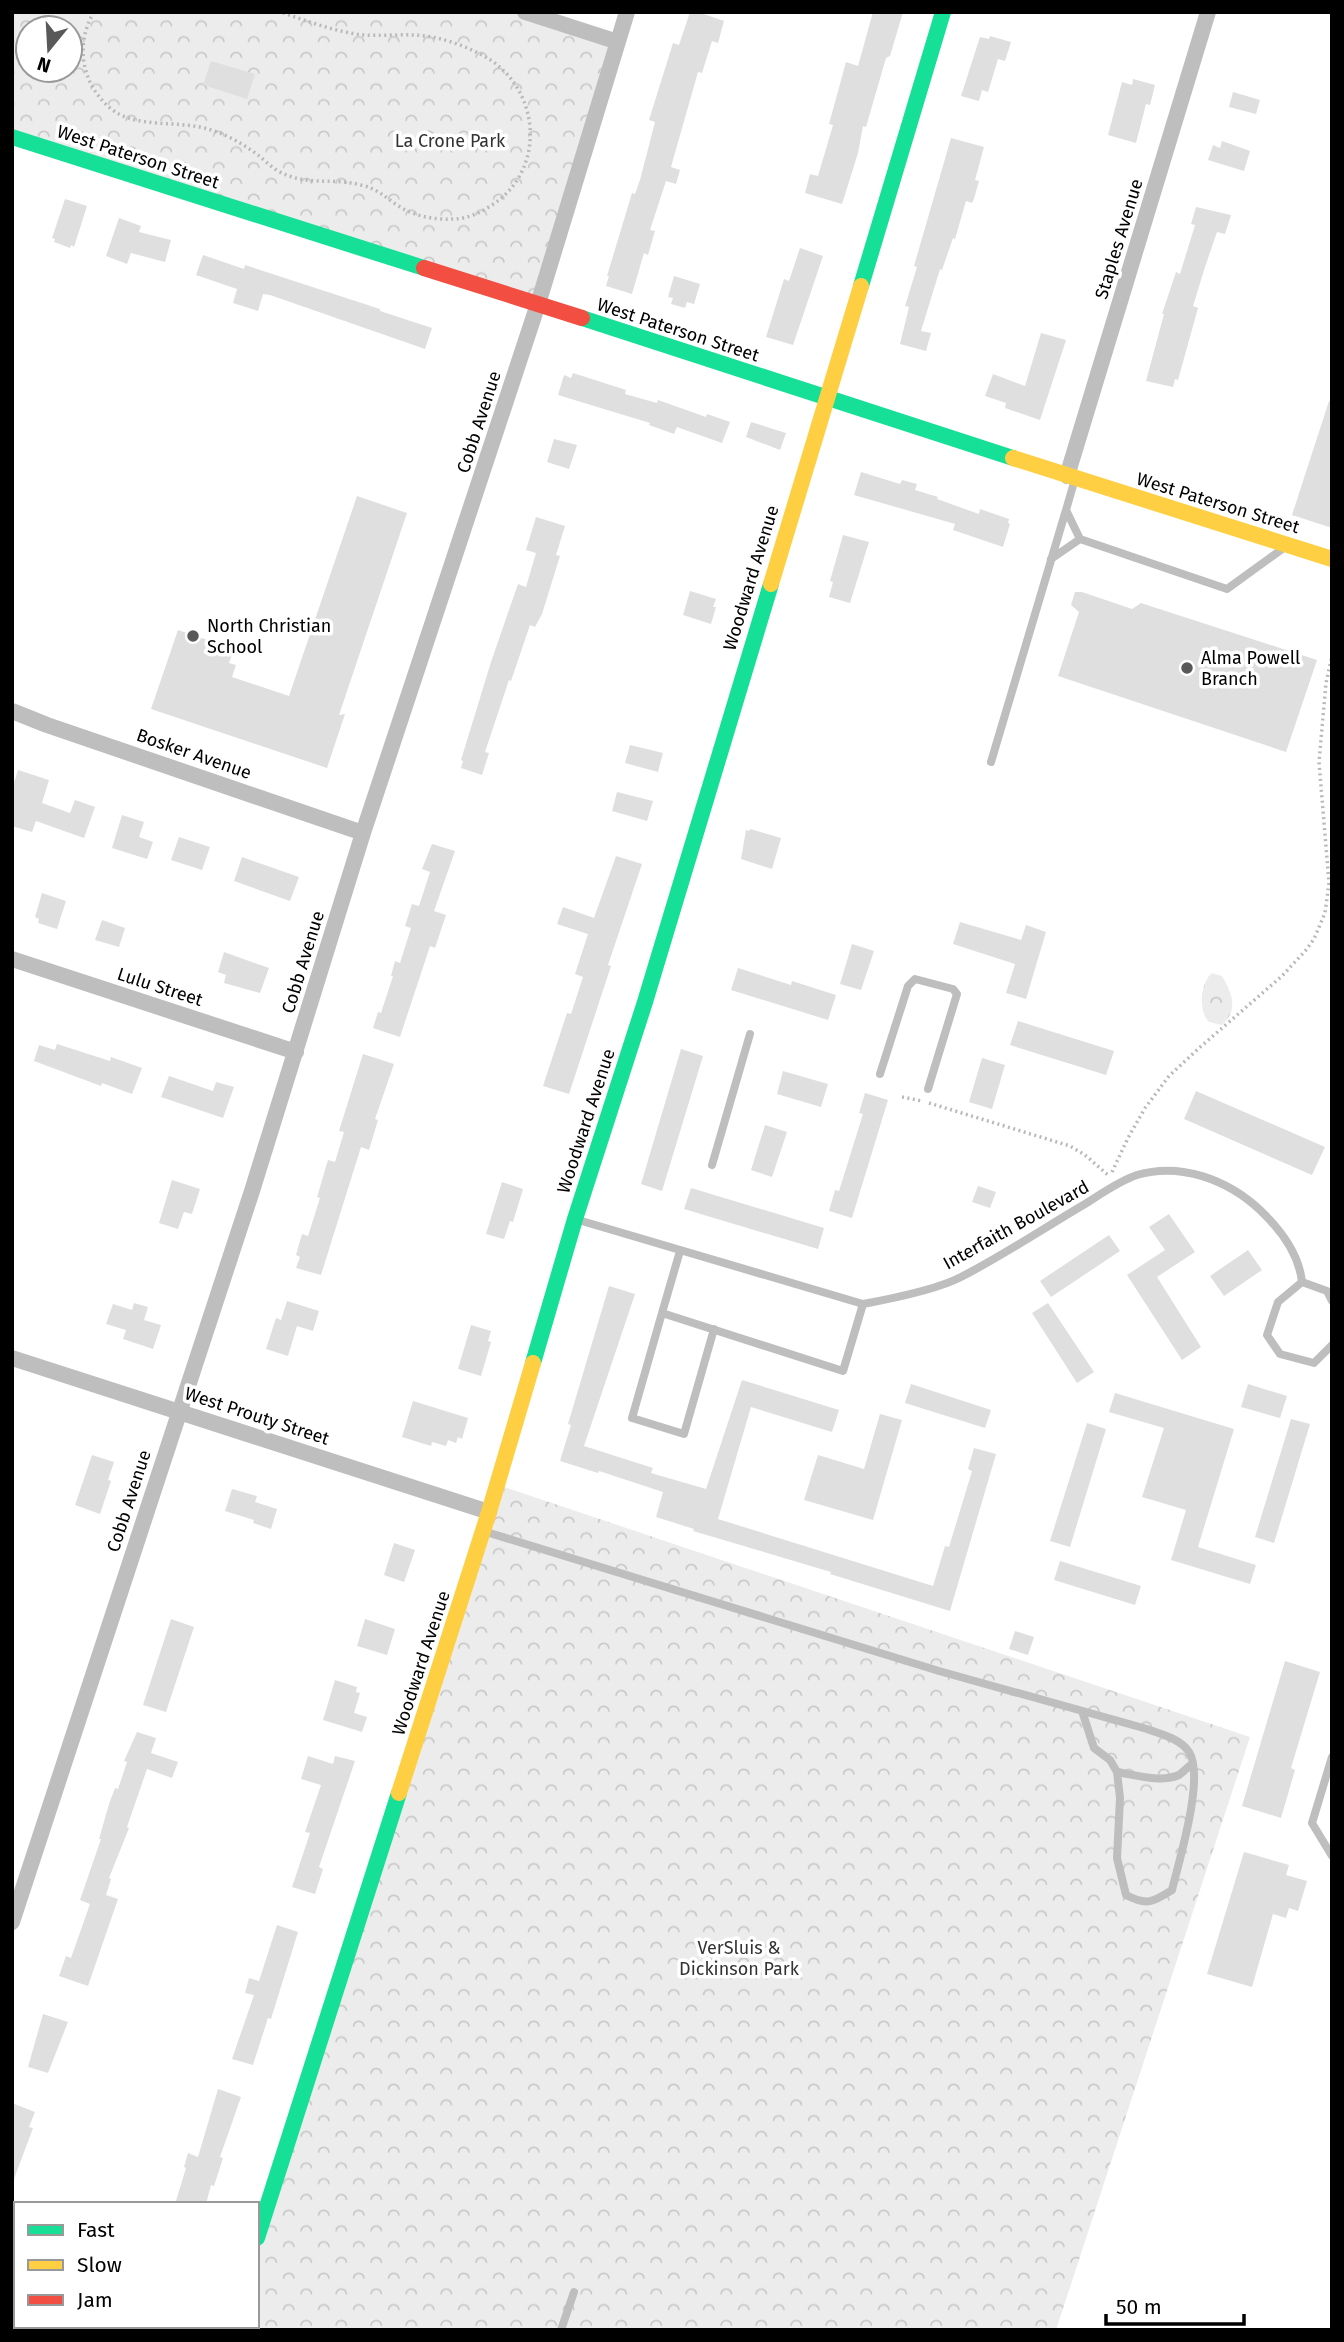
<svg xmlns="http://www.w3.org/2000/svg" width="1344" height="2342" viewBox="0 0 1344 2342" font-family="'Fira Sans',sans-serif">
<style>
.park{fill:url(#park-crowns);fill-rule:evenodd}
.building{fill:#dfdfdf}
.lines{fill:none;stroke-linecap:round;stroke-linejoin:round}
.path{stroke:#b9b9b9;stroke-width:3.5;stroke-dasharray:2 3.5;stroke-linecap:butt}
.lane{stroke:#bebebe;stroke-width:8}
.street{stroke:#bebebe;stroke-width:16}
.fast{stroke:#16e098;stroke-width:16}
.slow{stroke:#ffcf43;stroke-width:16}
.jam{stroke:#f24e42;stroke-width:16}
.poi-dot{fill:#595959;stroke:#fff;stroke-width:2.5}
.labels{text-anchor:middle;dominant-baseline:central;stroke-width:7;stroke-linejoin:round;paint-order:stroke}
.park-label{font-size:18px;fill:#333;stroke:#fff}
.street-label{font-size:18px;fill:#000;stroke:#fff}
.poi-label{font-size:18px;fill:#000;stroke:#fff;text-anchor:start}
</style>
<defs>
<pattern id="park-crowns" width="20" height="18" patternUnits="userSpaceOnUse" patternTransform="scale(1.75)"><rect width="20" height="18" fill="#ececec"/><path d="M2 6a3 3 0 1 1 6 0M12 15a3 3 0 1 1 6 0" fill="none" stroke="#c9c9c9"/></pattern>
</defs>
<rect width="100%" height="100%" fill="#fff"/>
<path class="park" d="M12 12H524L618 42 538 304 12 137ZM28 28H70V70H28Z
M1212 973 1222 976C1232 993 1239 1010 1222 1025L1209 1022C1198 1011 1200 983 1212 973Z
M498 1485 1250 1737 1056 2330H229L231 2326H257V2242Z"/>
<path class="building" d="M690 12H698L724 21 718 43 712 41 702 73 698 72 671 167 680 170 676 184 666 181 650 230 655 231 648 255 644 253 632 294 606 286 609 276H607L632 193 635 194 640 180 655 122 649 120 673 43 679 45Z
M873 12H903L890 56 886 58 866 127 863 126 858 153 842 204 805 193 810 174 818 176 833 125 829 124 846 62 858 66Z
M990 36 1011 42 1005 61 998 59 988 92 982 90 979 101 961 96 980 37 989 39Z
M211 61 255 74 247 99 203 85Z
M1133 79 1155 85 1150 105 1146 104 1136 143 1108 135 1122 82 1132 85Z
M1233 92 1260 100 1256 114 1229 107Z
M951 138 984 147 975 180 979 181 974 199 972 203 966 201 955 239 953 238 942 270 940 269 921 331 931 333 926 351 900 344 909 307 905 306 917 267 914 266Z
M1222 141 1250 151 1244 171 1208 160 1213 145 1220 148Z
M65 199 87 206 74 247 71 245 70 248 54 242 55 239 52 238Z
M1196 207 1231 215 1225 234 1217 232 1205 267 1193 306 1198 308 1178 380 1175 379 1173 387 1146 381 1164 314H1162L1176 272 1180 274 1195 225 1191 224Z
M119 218 141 226 139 232 171 240 165 262 131 253 127 264 106 256Z
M800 248 823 256 793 345 766 337 784 279 789 281Z
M203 255 244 269 245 265 380 309V311L432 328 425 349 270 295 263 294 258 311 233 303 237 289 196 275Z
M674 276 700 284 694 304 687 302 685 308 671 304 673 298 668 297Z
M1041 333 1066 340 1040 420 1005 408 1006 403 985 396 993 374 1025 386Z
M573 373 626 390 625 394 657 403 658 400 706 417 707 414 730 422 722 443 677 427 674 434 649 425 650 423 558 395 564 375 571 378Z
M1329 401H1332V528L1292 515Z
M751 422 786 433 780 450 746 437Z
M554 439 577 445 569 469 547 462Z
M861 472 900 484 902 480 917 484 915 490 938 497 937 499 979 514 980 509 1009 519 1008 523 1010 524 1003 547 953 530 955 524 854 495Z
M357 496 407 513 339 715 345 714 327 768 151 709 178 630 234 649 229 663 236 665 232 677 289 696Z
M536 517 565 526 556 555 560 556 542 614 535 627 530 625 511 681 509 680 485 752 489 753 482 775 461 768 463 761 461 760 491 662 518 584 526 587 536 553 526 550Z
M843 535 869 542 850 603 829 597 833 582 830 581Z
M690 591 716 599 713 607H716L711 624 683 615Z
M1075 592H1082L1132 609 1141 603 1317 660 1286 752 1058 676 1079 612 1071 605Z
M630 745 663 753 658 772 625 763Z
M18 770 49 780 42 803 70 813 75 800 95 807 84 838 36 821 32 832 12 826V789Z
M617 792 653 801 647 821 612 811Z
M122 815 144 822 139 837 153 842 147 859 112 848Z
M750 829 781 838 772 869 741 859 746 830 749 831Z
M179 837 210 847 202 870 171 860Z
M432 844 455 851 434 911 446 915 435 948 430 946 400 1037 373 1028 378 1012 381 1013 393 976H391L395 961 400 963 411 928 405 926 412 904 419 906 430 872 422 869Z
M616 856 642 864 608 965 611 966 569 1094 543 1086 567 1013 571 1014 583 977 575 974 588 934 557 924 563 907 594 918Z
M242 857 299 877 290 901 234 881Z
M42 893 66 901 57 929 38 923 39 919 35 917Z
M102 920 125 928 119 947 95 940Z
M960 922 1021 940 1026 925 1046 932 1026 999 1006 993 1015 964 953 944Z
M852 944 874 951 861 990 840 984Z
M224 952 269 968 260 993 224 983 226 975 218 972Z
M738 968 791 985 792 981 836 995 828 1020 731 990Z
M1018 1021 1114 1051 1106 1075 1010 1045Z
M57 1044 110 1061 111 1057 142 1068 132 1094 102 1083 101 1086 34 1061 39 1045 55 1050Z
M681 1049 703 1056 662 1191 641 1184Z
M363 1054 394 1064 375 1119 378 1120 369 1150 361 1147 321 1275 296 1268 300 1257 296 1255 302 1234 308 1236 320 1198 317 1197 328 1160 335 1162 344 1132 339 1131Z
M982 1058 1005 1065 992 1109 969 1102Z
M783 1071 828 1084 821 1107 777 1094Z
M169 1076 213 1091 216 1082 234 1087 223 1118 161 1097Z
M1196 1091 1325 1147 1312 1175 1184 1119Z
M865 1093 888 1100 852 1218 829 1211 835 1190 839 1191 863 1114 859 1113Z
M765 1125 787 1132 772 1177 751 1170Z
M172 1180 200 1189 192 1214 184 1212 178 1229 159 1223Z
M502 1182 523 1189 513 1222 510 1221 504 1239 486 1234Z
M978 1186 996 1192 990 1208 972 1202Z
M691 1188 824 1228 818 1249 684 1209Z
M1169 1214 1195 1252 1157 1277 1201 1347 1182 1360 1127 1275 1165 1250 1149 1227Z
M1109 1235 1120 1251 1051 1297 1040 1281Z
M1248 1250 1262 1270 1224 1296 1210 1276Z
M609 1286 635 1294 584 1446 653 1468 651 1473 706 1489 742 1380 839 1410 832 1432 751 1407 718 1519 933 1586 945 1546 949 1547 972 1471 968 1469 974 1448 996 1454 950 1611 830 1574 831 1572 693 1531 694 1529 656 1517 663 1492 599 1471 598 1473 560 1461 571 1425 568 1424Z
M287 1301 319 1311 313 1331 297 1326 288 1356 266 1349 276 1318 281 1320Z
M134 1303 148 1307 144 1320 161 1325 153 1349 123 1339 126 1330 106 1324 113 1304 132 1310Z
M1048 1303 1094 1372 1077 1383 1032 1313Z
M471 1325 491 1331 488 1341 491 1342 481 1376 458 1369Z
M911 1384 991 1410 985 1428 905 1403Z
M1248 1384 1287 1396 1280 1418 1241 1407Z
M1115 1393 1234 1429 1198 1547 1256 1565 1250 1584 1171 1560 1186 1510 1142 1497 1164 1428 1109 1412Z
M413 1401 468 1418 462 1439 458 1437 456 1443 448 1440 446 1446 432 1442 431 1446 402 1437Z
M880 1414 902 1420 873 1520 804 1500 818 1455 864 1469Z
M1291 1419 1310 1424 1274 1543 1255 1537Z
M1087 1423 1106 1429 1070 1547 1050 1541Z
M92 1455 114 1462 108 1480 111 1481 100 1514 75 1505Z
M232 1489 257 1496 255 1502 277 1509 271 1529 253 1523 254 1520 225 1511Z
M394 1543 415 1550 404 1582 384 1575Z
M1060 1561 1141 1586 1135 1605 1054 1580Z
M171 1619 194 1627 166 1712 143 1705Z
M365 1619 395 1629 387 1655 357 1646Z
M1015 1631 1034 1637 1028 1655 1009 1649Z
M1285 1661 1320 1672 1291 1768 1295 1770 1281 1818 1242 1806Z
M335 1680 357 1687 356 1692 360 1693 354 1713 367 1717 362 1732 323 1720Z
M137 1732 156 1738 151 1753 178 1762 172 1778 147 1769 127 1827 129 1828 109 1878 111 1879 106 1895 118 1899 88 1986 59 1976 66 1956 71 1958 90 1904 80 1900 101 1839H99L109 1804 115 1788 118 1789 127 1762 124 1761Z
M308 1756 333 1764 335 1756 355 1761 319 1867 323 1869 315 1894 292 1887 310 1833 305 1832 321 1785 301 1779Z
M1244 1852 1289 1865 1286 1875 1307 1881 1298 1911 1289 1908 1286 1918 1273 1914 1252 1987 1207 1974Z
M277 1925 298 1932 271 2019 268 2018 253 2065 232 2059 254 1995 245 1993 249 1978 259 1981Z
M43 2014 68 2022 48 2073 28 2067Z
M218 2089 241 2097 220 2157 223 2158 214 2186 211 2185 206 2204H175L186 2168 184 2167 188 2153 198 2157Z
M12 2103 35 2112 29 2127 33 2128 14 2179H12Z"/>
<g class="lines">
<path class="path" d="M94 12C75 44 81 83 110 108 136 130 179 119 211 130 228 135 243 144 258 155 264 160 271 167 278 171 307 187 332 177 361 185 376 188 385 197 397 205 413 216 434 220 453 219 467 219 480 213 492 205 545 171 542 93 489 59 467 46 440 36 414 35 395 34 375 37 356 34 330 30 305 20 280 12
M902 1097 922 1101
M929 1103 1070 1146 1085 1155 1108 1175
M1112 1172 1128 1138 1145 1108 1169 1076 1198 1049 1282 976 1306 950 1314 939 1325 913 1329 883 1319 762 1326 683 1332 656"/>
<path class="lane" d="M1075 479 1066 510 1080 539 1227 589 1285 547
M1051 559 1080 539
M991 762 1066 510
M880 1074 908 986 915 979 953 989 957 994 928 1089
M712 1165 750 1034
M575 1219 863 1304C890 1299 938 1289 961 1277 1004 1255 1044 1228 1085 1204 1101 1194 1119 1181 1137 1175 1181 1162 1228 1180 1260 1210 1280 1229 1299 1254 1302 1282
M680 1251 662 1313 843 1371 863 1304
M1302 1282 1278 1302 1267 1335 1280 1354 1314 1363 1332 1345
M1302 1282 1327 1291 1332 1301
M662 1313 632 1418 684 1434 714 1329
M483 1531 939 1671 1147 1729C1161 1734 1181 1739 1189 1752 1205 1777 1179 1861 1172 1890 1153 1902 1147 1906 1126 1895L1117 1858 1120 1798 1117 1772 1110 1760 1094 1748 1082 1711
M1332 1757 1312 1823 1332 1856
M1117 1772C1135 1775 1161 1783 1179 1775 1183 1772 1188 1767 1192 1764
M561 2330 574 2292"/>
<path class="street" d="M525 12 618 42
M1067 476 1208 12
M12 711 47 725 363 833
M12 959 296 1052
M12 1358 489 1512
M12 1922 252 1191 363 833 538 304 627 12
M227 2330 229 2326"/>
<path class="fast" d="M12 137 424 268
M861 286 943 12
M582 318 1013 458
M533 1363 575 1219 645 1002 771 584
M257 2238 399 1793"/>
<path class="slow" d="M1013 458 1332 559
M771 584 861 286
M399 1793 489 1512 533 1363"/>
<path class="jam" d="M424 268 582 318"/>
</g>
<g class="poi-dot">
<circle cx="193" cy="636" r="7"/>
<circle cx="1187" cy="668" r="7"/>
</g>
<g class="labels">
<g class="park-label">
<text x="450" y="141">La Crone Park</text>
<text x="739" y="1948">VerSluis &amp;<tspan x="739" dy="21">Dickinson Park</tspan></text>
</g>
<g class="street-label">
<text transform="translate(138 157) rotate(18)">West Paterson Street</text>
<text transform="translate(1119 239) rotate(-73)">Staples Avenue</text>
<text transform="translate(678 330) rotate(18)">West Paterson Street</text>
<text transform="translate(479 422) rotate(-72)">Cobb Avenue</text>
<text transform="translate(1218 503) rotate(17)">West Paterson Street</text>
<text transform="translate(751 578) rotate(-73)">Woodward Avenue</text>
<text transform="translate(194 754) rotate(19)">Bosker Avenue</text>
<text transform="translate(303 962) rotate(-73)">Cobb Avenue</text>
<text transform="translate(160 987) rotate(18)">Lulu Street</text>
<text transform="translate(586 1121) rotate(-72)">Woodward Avenue</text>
<text transform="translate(1016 1225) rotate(-29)">Interfaith Boulevard</text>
<text transform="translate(257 1416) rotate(18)">West Prouty Street</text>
<text transform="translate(129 1501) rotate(-72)">Cobb Avenue</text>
<text transform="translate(421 1663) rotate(-72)">Woodward Avenue</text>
</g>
<g class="poi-label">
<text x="207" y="626">North Christian<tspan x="207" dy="21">School</tspan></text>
<text x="1201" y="658">Alma Powell<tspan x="1201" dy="21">Branch</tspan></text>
</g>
</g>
<rect width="1344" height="2342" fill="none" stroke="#000000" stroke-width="28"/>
<rect x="14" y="2202" width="245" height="126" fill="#ffffff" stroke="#999999" stroke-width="2"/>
<rect x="28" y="2225" width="35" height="10" fill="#16e098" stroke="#999999" stroke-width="2"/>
<text x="77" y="2237" font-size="21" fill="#000000">Fast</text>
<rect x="28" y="2260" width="35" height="10" fill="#ffcf43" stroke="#999999" stroke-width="2"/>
<text x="77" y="2272" font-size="21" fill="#000000">Slow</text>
<rect x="28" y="2295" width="35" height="10" fill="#f24e42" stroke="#999999" stroke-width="2"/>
<text x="77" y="2307" font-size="21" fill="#000000">Jam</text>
<g transform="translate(49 49) rotate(198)"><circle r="33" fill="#ffffff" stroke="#999999" stroke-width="2"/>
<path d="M0-5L12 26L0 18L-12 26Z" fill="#595959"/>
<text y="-10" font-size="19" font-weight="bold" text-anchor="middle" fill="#000000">N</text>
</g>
<path d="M1106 2314v10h138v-10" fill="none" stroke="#000000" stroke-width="3.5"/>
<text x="1116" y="2314" font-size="21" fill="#000000" stroke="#ffffff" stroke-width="5" paint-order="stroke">50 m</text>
</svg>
